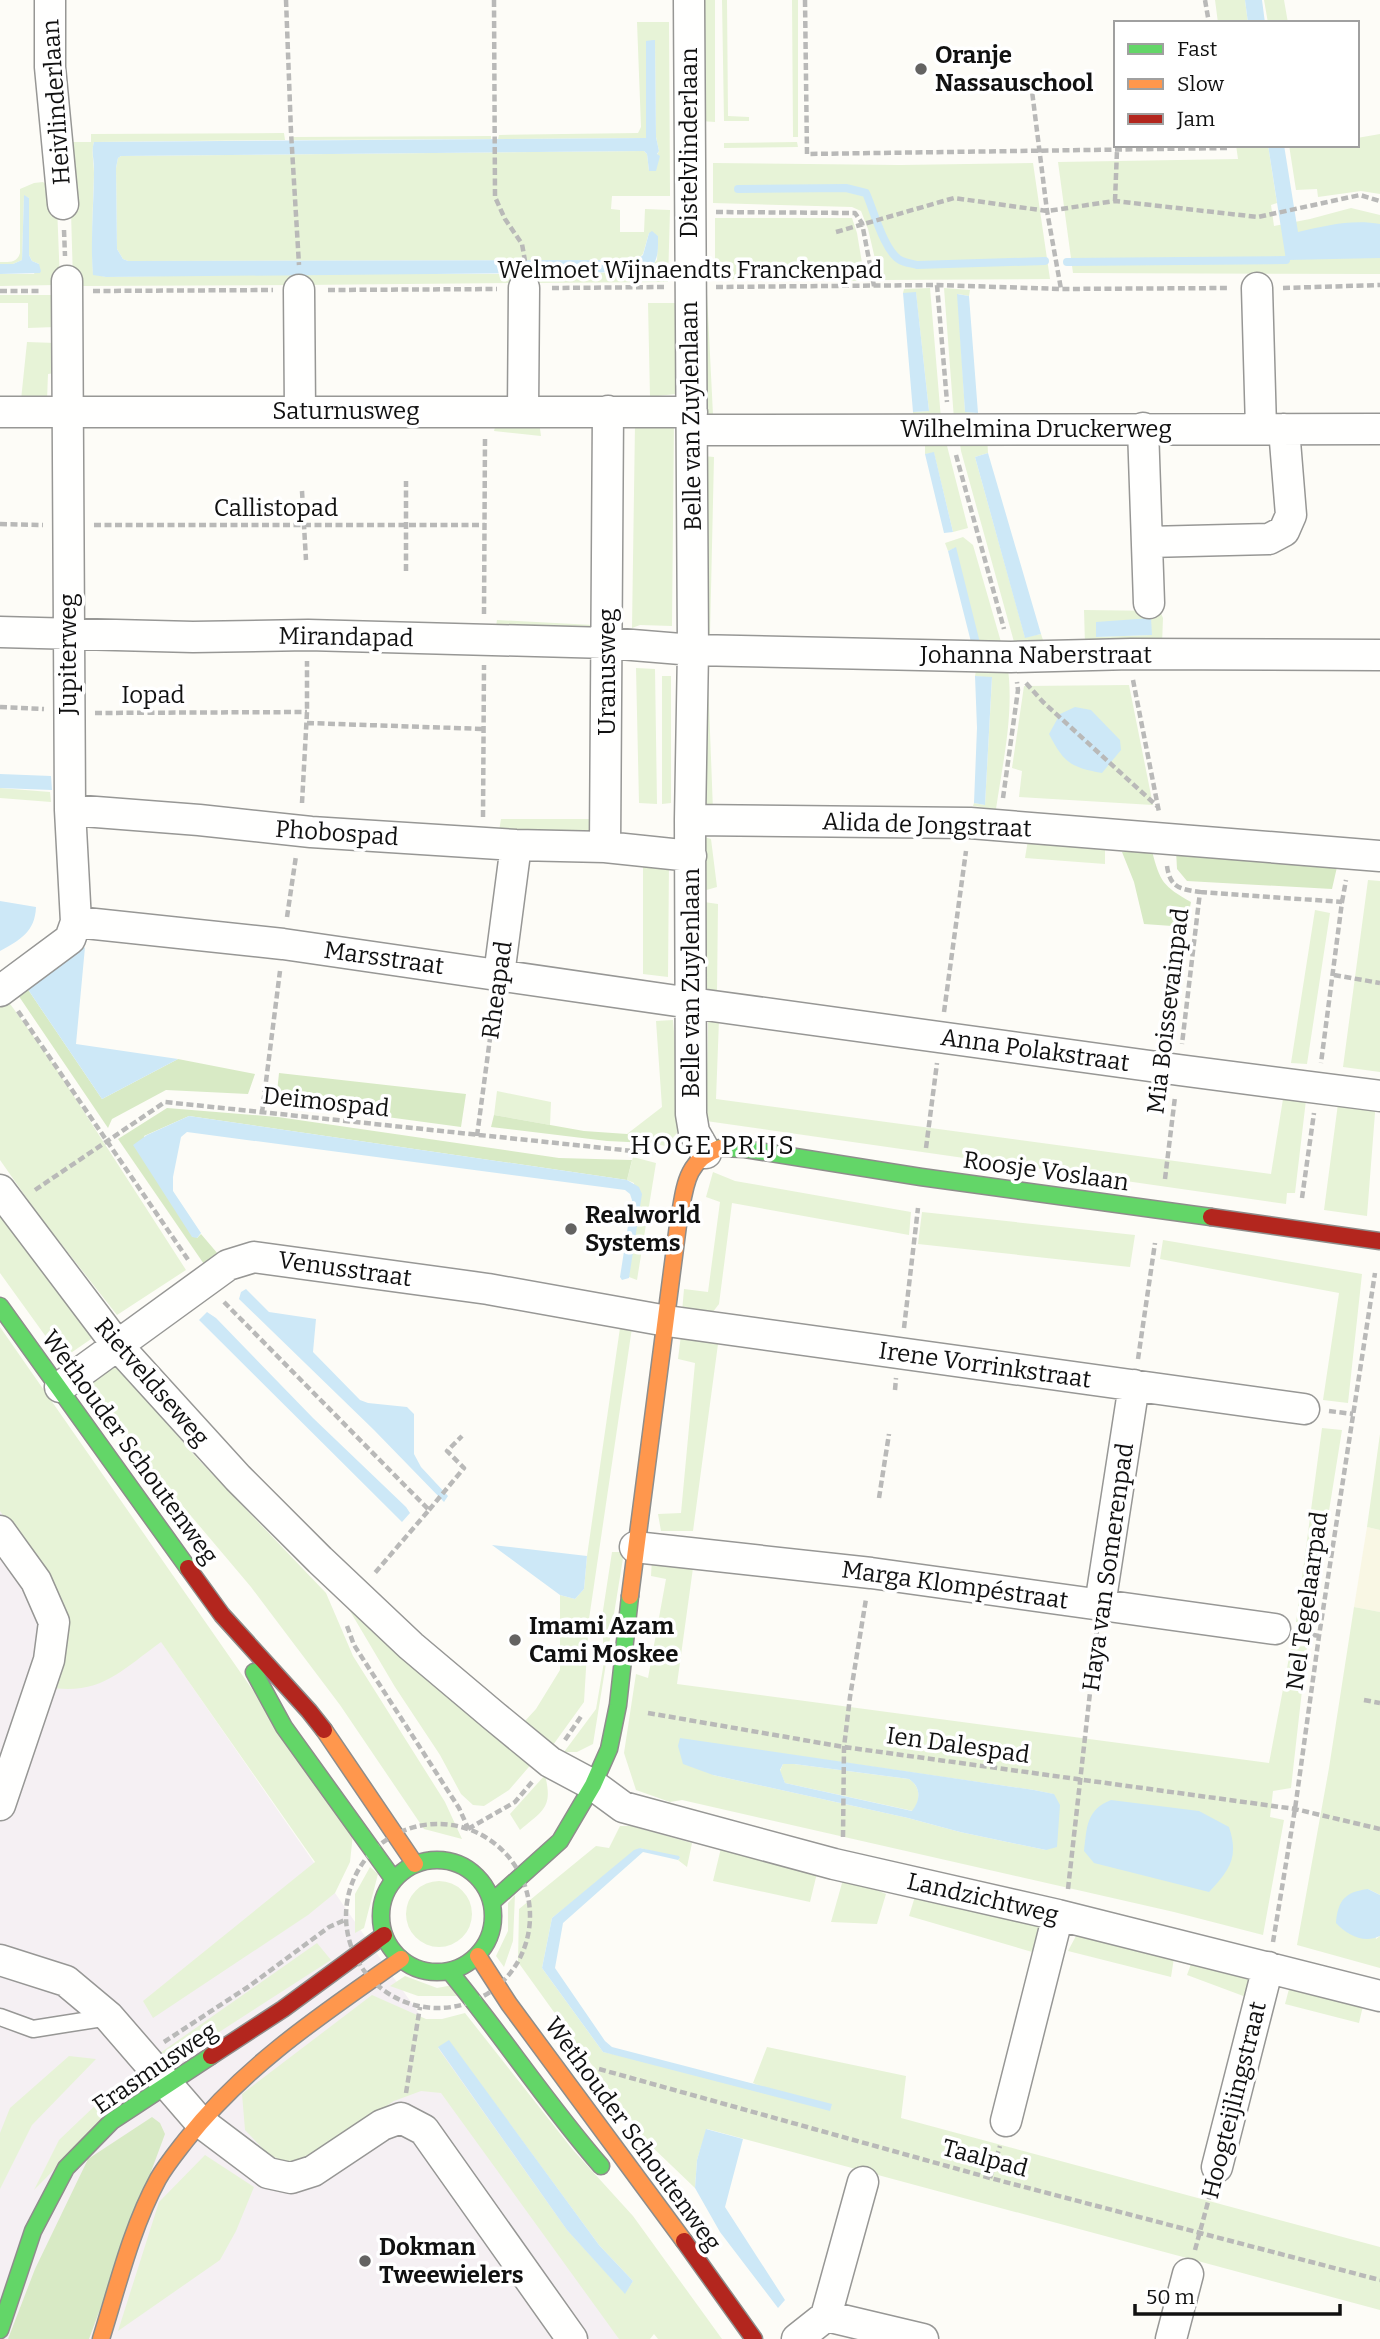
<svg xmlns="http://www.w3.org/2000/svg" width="1380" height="2339" viewBox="0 0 1380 2339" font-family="Bitter,serif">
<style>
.industrial{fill:#f5f0f3}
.farmland{fill:#f9f7e4}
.green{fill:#e7f3d7;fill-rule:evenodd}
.forest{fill:#d8eac5}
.water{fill:#cde8f7;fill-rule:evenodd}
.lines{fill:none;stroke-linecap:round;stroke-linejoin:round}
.stream{stroke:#cde8f7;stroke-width:8}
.lane-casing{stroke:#979795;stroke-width:19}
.street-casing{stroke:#979795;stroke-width:33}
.fast-casing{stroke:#8e8d8b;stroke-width:19}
.slow-casing{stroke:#8e8d8b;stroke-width:19}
.jam-casing{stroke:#8e8d8b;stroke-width:19}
.path{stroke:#b9b9b8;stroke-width:4.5;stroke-dasharray:7 3.5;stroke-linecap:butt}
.lane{stroke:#fffffe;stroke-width:16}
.street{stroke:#fffffe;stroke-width:30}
.fast{stroke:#63d668;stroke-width:16}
.slow{stroke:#ff974d;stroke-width:16}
.jam{stroke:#b3261e;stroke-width:16}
.poi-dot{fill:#646362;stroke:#fff;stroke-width:2.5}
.labels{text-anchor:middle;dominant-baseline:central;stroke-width:7;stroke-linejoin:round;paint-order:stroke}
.poi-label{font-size:24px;font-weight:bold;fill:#111;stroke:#fff;text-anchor:start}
.street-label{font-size:24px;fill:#111;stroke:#fff}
.neighbourhood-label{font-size:26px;letter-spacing:2px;fill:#111;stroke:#fff}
</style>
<rect width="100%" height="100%" fill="#fdfcf7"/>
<path class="industrial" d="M0 1409 389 1971 649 2339H0Z"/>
<path class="farmland" d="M1367 1527 1380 1530V1612L1354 1607Z"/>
<path class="green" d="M702 0H715V122L701 121Z
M722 0H727L728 116 749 117V121H724Z
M792 0H798V137H793Z
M1215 0H1245L1248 23H1218Z
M1264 0H1284L1288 23H1268Z
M637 22H669L670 196H612L611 209 620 210V232H644L645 209 670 210 668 282 528 283V274L645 272 657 260 658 236 649 233 643 254 637 260 128 261 123 259 117 249 116 168 118 158 121 156 644 151 647 154 649 171 659 151 656 137 655 41 653 40 646 138 498 139 499 135 638 133 641 127Z
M284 133 285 140 94 142C91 152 94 163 94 174 93 208 91 241 93 274L106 277 294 274V285L82 286V284L73 281 69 142H91V134Z
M1380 134V194L1361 191 1318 197 1317 189 1296 190 1289 145H1357V138Z
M491 136V139L293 140V137Z
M797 142 798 147 724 148V143Z
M1236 145H1268L1277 203 1271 205 1274 226 1310 219 1351 208 1380 215V274L1073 273 1058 162 1238 159Z
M713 163 900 165 1033 163 1050 279 880 280 868 229 861 211 852 207 713 203Z
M43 182 52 190 57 206 60 282 55 285 0 286V274H34L39 264 32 261 29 255V198L24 196 22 260 13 264H0V262C10 262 17 263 20 253V189L34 183Z
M715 218H852L857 233 865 281 715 279Z
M302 274H519V283L303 285Z
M930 288 941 419 914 421 913 412 929 411 916 293H903L904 289Z
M944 288 970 290 969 296 958 294 965 412 978 413 977 421 954 419Z
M707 294 713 415H700L697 297Z
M0 295H52L55 327 28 328V303H0Z
M648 303H675V394L650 397Z
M27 342 56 343 55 373 48 374 47 400H21Z
M497 420 539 421 541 436 494 431Z
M674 421 672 626 640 625 632 628 635 424Z
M987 436 988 453 975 457 1025 637 1041 634 1045 646 1016 649 961 451 959 437Z
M925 437 945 438 968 528 953 532 934 453 925 454Z
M703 456 714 457 710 635H700Z
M963 537 973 545 1001 642 973 649 955 548 948 551 945 543Z
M1084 610 1160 611 1163 618 1162 644 1085 645ZM1151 618V635L1096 637Z
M497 620 593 625 592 635 495 632Z
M1007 662C1015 710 1003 761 996 809L973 806 974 803 985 805 992 678 975 676 977 666Z
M636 668 655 669 657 804 639 803Z
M662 676H671V803L662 804Z
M708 678 713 811 701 810 700 680Z
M1129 685 1153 805 1019 797 1022 771 1012 768 1024 686Z
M0 788 50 792 51 802 0 798Z
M501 819H590L594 836 499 831Z
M701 836 711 839 717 887 703 891Z
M1028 840 1105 848V864L1025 858Z
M643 862 669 863 668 977 643 974Z
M1368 880 1380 881V1072L1343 1067Z
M704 902 718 904 717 993 705 992Z
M1315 910 1330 913 1307 1064 1291 1063Z
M8 1001 50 1059 186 1270 117 1315 40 1217 0 1160V1007Z
M673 1020 682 1127 666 1146 649 1143 627 1134 662 1107 656 1021Z
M719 1020 716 1099 1271 1174 1283 1099 1306 1100 1295 1193H1287L1286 1204 706 1121 708 1021Z
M497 1091 551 1102 550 1125 494 1115Z
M1339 1096 1376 1100 1367 1216 1324 1210Z
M633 1157 656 1163 637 1280 629 1277 634 1183 627 1180Z
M713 1172 735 1181 911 1212 909 1235 732 1203 719 1304 709 1317 682 1312 684 1289 708 1292 720 1202 706 1197Z
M0 1211 94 1337 62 1359 0 1273Z
M922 1212 1135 1235 1130 1267 918 1244Z
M1163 1240 1362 1274 1348 1403 1323 1400 1339 1293 1160 1259Z
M621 1321H633L589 1619 584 1702 553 1745 524 1722 536 1709 560 1670V1595L575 1599 584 1589 587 1556Z
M0 1327 353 1834 350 1862 335 1893 308 1915 153 2018 143 2001 315 1862 161 1642C119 1672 101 1696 46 1687L39 1566 0 1511Z
M681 1335 718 1344 693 1531H661L658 1514 681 1513 695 1363 678 1359Z
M114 1363 196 1457 326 1593 353 1656 445 1802 462 1839 424 1829 340 1705 251 1587 83 1388Z
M1322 1428 1342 1430 1311 1623 1296 1622Z
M1380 1434V1530L1367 1527Z
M612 1552H624L593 1744 577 1752H564L596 1709 604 1662 602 1617Z
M652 1558 693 1568 677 1684 1269 1763 1291 1647 1307 1646 1291 1788 1273 1791 1270 1817 1284 1820 1263 1935 1174 1912 682 1800 670 1802 636 1790 624 1753 636 1674 648 1678 666 1579 651 1576ZM680 1739 1034 1790 1053 1794 1046 1850 960 1832 908 1818 713 1775Z
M1354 1607 1380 1612V1895L1368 1889 1376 1939 1380 1936V1968L1297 1945 1329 1768Z
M350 1611 534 1761 509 1790 484 1806 473 1805 461 1794 440 1755 395 1687Z
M783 1764H794L909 1779C921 1787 921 1800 913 1811L785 1783 780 1771Z
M545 1775C553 1807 544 1810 520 1830L510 1814Z
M620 1826H631L692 1843 687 1867 678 1860 680 1858 640 1848 552 1918 542 1968 603 2052 758 2085 753 2083 767 2047 906 2076 901 2118 1380 2247V2310L707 2129 697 2160 695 2188 648 2143 518 1962 519 1909 596 1846 609 1848Z
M721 1848 818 1869 810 1902 713 1881Z
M370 1867 378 1874 364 1928 355 1933V1894Z
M844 1876 886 1894 877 1924 831 1922Z
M406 1914a33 33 0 1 1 66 0a33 33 0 1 1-66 0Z
M916 1893 1044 1923 1039 1954 909 1916Z
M515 1895 513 1941 504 1967 496 1956 508 1931V1903Z
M1077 1934 1174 1958 1171 1977 1068 1951Z
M317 1943 331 1960 182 2056H170L160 2053Z
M1192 1961 1252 1973 1246 1997 1187 1975Z
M405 1976 437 1988 453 1985 459 1996H418L390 1986Z
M1289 1989 1363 2006 1359 2023 1285 2004Z
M372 1995 426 2019H442L465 2013 573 2150 633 2216 722 2339H658L654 2334 650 2339H619L441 2093 421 2091 394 2101 303 2161 285 2163 267 2153 245 2130 242 2094ZM449 2041 599 2245 633 2281 625 2293 567 2230 438 2048Z
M69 2056 96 2059 32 2125 0 2189V2133L10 2108Z
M116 2088 125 2098 34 2190 59 2140 102 2099Z
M205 2155 254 2187 236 2231 220 2260 118 2331 159 2202Z"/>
<path class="forest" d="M1176 850 1337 867 1332 889 1187 881 1177 869Z
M1152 851C1160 882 1163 886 1191 902L1186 927 1144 924 1134 882 1122 852Z
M27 988 102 1099 178 1059 255 1074 248 1094 166 1090 112 1119 108 1128 18 995Z
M279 1073 466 1094 461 1127 276 1102Z
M167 1108 278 1117 559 1158 632 1160 627 1180 189 1116 144 1136 197 1238 201 1234 218 1254 206 1267 118 1139Z
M494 1115 584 1131 627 1134 649 1143 607 1141 491 1127Z
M152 2117 160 2123 165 2134 89 2339H8L35 2269 88 2159Z"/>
<path class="water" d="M1245 0H1262L1265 23H1248Z
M653 40H655L656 137 659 151 657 154 660 156 656 171H649L647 154 644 151 121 156 118 158 116 168 117 249 123 259 128 261 637 260 643 255 649 233 652 231 658 236C658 252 659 263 645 272L106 277 93 275C90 240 94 204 94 169 94 159 91 151 94 142L646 138V41Z
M1268 145H1284L1298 232C1324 226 1352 219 1380 224V258L1286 260Z
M24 195 29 198V255L32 261 39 264 41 271 40 273 0 274V264H13L22 260Z
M916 292 929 411 913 412 903 293Z
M957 294 969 296 978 413 965 412Z
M934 452 953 532 944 533 925 454Z
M988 453 1041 634 1025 638 975 457Z
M956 547 980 643 972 646 948 551Z
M1151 618 1152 635 1096 637V622Z
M975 676 992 677 985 805 974 803 977 728Z
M1075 707 1091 710 1120 740 1121 750 1102 773C1070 767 1064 763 1049 734L1060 714Z
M0 774 51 776 52 790 0 788Z
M0 901 36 907C35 932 20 940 0 951Z
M85 947 76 1044 178 1059 102 1099 27 988Z
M189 1116 627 1180 639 1187 642 1194 629 1278 622 1280 620 1277 632 1200 630 1194 625 1190 187 1132 181 1137 173 1177V1191L201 1233 197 1238 192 1237 133 1145 147 1135Z
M246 1289 269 1312 316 1319 313 1352 360 1400 368 1403 407 1407 414 1414V1454L421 1467 448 1496 444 1502 374 1430 239 1299 241 1292Z
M207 1312 216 1318 313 1418 406 1507 410 1513 402 1522 199 1320Z
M492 1545 587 1556 584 1589 575 1599 560 1595Z
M680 1738 1034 1790 1054 1794 1060 1805 1057 1847 1046 1850 960 1832 908 1818 713 1775 683 1764 678 1746ZM794 1764 909 1779C921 1787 921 1800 912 1811L785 1783 780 1770 783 1764Z
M1111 1800 1199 1811 1229 1827C1239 1857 1230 1870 1209 1892L1094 1863 1084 1851C1087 1827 1086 1810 1111 1800Z
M640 1848 679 1856 680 1858 678 1860 643 1852 563 1923 555 1968 605 2041 612 2047 832 2104 830 2111 603 2052 542 1968 552 1918 634 1850Z
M1368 1889 1380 1895V1936C1364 1944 1347 1935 1336 1923 1338 1900 1345 1892 1368 1889Z
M449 2040 599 2245 633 2281 625 2294 567 2230 438 2047Z
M706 2129 743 2139 725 2207 785 2300 778 2308 720 2232 695 2188 697 2160Z"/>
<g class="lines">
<path class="stream" d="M738 189 846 188 866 193C874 211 884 251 900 260 905 263 911 263 917 265L1045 261
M1067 262 1286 260"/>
<defs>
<path id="lane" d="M0 2017 33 2029 109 2017"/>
<path id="street" d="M50 0V67L63 204
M689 0 693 650 690 820 691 1114 694 1132 706 1153
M1257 288 1261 428
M299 290 300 411
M523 411 524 288
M608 411 605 847 691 856
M0 412H692
M1143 428 1149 603
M692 430 1380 429
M1148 542 1269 539 1284 531 1291 515 1284 429
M0 632 193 637 308 635 608 643 693 650 1011 657 1131 654 1380 655
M70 810 199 820 311 832 516 845 605 847
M690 820 970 823 1380 856
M76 922 283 944 691 1003 1179 1070 1380 1096
M499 975 516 845
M0 991 70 939 76 922 70 810 67 281
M0 1190 117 1345 238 1478 320 1560 411 1646 494 1716 550 1762 593 1785 623 1807 834 1864 1058 1915 1380 1996
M60 1387 228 1265 254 1257 488 1289 667 1321 1304 1409
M0 1531 36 1581 54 1622 49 1660 0 1805
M635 1547 871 1573 1275 1629
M1100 1605 1134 1385
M0 1960 66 1981 109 2017 199 2121 268 2173 291 2178 313 2171 382 2125 401 2118 424 2130 572 2339
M1006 2121 1058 1915
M1217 2167 1268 1967
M826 2316 863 2182
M797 2339 826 2316 923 2339
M1171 2339 1188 2274"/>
<path id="fast" d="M720 1148 745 1149 921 1177 1211 1217
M0 1306 188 1568
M254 1672 284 1727 394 1880
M381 1916a56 56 0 1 1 112 0a56 56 0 1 1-112 0Z
M492 1902 560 1841 593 1785 609 1749 618 1705 630 1596
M450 1972C502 2035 547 2104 601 2166
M0 2330 33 2231 66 2168 112 2121 211 2056"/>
<path id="slow" d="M630 1596 678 1225C685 1191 683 1161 720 1148
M324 1730 415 1864
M478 1956 509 2004 684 2241
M101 2339C118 2285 131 2229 158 2179 166 2165 176 2153 186 2140 245 2065 324 2013 401 1959"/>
<path id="jam" d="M1211 1217 1380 1241
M188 1568 222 1615 309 1711 324 1730
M211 2056 283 2009 384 1935
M684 2241 754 2339"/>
</defs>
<use href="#lane" class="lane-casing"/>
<use href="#street" class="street-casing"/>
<use href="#fast" class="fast-casing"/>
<use href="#slow" class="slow-casing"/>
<use href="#jam" class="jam-casing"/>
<path class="path" d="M286 0 291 132 299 265
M494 0 495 197 505 219 522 244 525 261
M805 0 807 154 1228 148 1227 145
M1205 0 1209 23
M1031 83 1047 211 1061 289
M1115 201 1117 150
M716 212 855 213 862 223 874 286
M64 230 65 256
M836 232 954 198 1047 211 1115 201 1258 217 1360 195 1380 201
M937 285 947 402
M716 287 937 285 1061 289 1229 288
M552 288 665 287
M1283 288 1380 285
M328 290 497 289
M0 291H39
M93 291 273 290
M956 455 1004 629
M302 491 306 560
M0 524 43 525
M94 525H485
M406 571V481
M484 614 485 438
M1133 680 1159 812
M1026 683 1043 702 1157 806
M0 707 44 709
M95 713 307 712
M307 723 484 729
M1003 798 1018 690 1017 682
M302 803 307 712V661
M483 817 484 665
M1167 866C1170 888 1180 889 1200 892L1182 1044
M1200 892 1342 902 1321 1063
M1342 902 1346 880
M287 917 296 856
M1334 975 1380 983
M18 1011 189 1261
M944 1012 966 851
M262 1113 280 971
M477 1136 495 1001
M926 1148 937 1063
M1165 1179 1175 1097
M35 1190 165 1102 661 1154
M1302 1198 1314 1113
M224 1302 429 1510 374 1574
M904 1328 918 1208
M1138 1359 1155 1243
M895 1390 896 1378
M1329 1411 1353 1414
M879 1498 889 1434
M429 1510 464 1468 447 1451 462 1436
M347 1626 354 1645 459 1808 468 1828
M1302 1633 1319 1636
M1364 1700 1380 1703
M648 1713 844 1747 1295 1809 1380 1829
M565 1740 582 1715
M346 1916a92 92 0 1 1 184 0a92 92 0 1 1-184 0Z
M468 1829 515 1802 532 1782
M843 1837 844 1747 850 1697 866 1599
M1068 1889 1097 1630
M1273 1942 1295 1809 1319 1636 1375 1273
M164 2042 248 1987 329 1927 345 1920
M599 2069 990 2178 1380 2280
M406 2093 420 2007
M990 2178 1000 2146
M1195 2250 1211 2191"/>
<use href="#lane" class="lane"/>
<use href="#street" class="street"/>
<use href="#fast" class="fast"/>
<use href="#slow" class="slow"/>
<use href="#jam" class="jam"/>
</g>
<g class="poi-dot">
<circle cx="921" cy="69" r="7"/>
<circle cx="571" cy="1229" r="7"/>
<circle cx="515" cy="1640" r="7"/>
<circle cx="365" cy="2261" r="7"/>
</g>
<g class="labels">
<g class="poi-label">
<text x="935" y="55">Oranje<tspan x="935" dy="28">Nassauschool</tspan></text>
<text x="585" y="1215">Realworld<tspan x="585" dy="28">Systems</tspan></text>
<text x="529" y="1626">Imami Azam<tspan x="529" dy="28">Cami Moskee</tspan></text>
<text x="379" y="2247">Dokman<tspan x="379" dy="28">Tweewielers</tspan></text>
</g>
<g class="street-label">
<text transform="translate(56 102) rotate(-94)">Heivlinderlaan</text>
<text transform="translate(689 143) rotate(-90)">Distelvlinderlaan</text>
<text x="690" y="270">Welmoet Wijnaendts Franckenpad</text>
<text x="346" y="411">Saturnusweg</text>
<text transform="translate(691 416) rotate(-91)">Belle van Zuylenlaan</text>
<text x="1036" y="429">Wilhelmina Druckerweg</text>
<text x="276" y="508">Callistopad</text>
<text transform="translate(346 637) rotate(1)">Mirandapad</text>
<text transform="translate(68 654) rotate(-90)">Jupiterweg</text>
<text x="1036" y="655">Johanna Naberstraat</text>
<text transform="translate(607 672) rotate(-90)">Uranusweg</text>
<text x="153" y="695">Iopad</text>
<text transform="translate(927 825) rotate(2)">Alida de Jongstraat</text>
<text transform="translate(337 833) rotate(4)">Phobospad</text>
<text transform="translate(384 958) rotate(8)">Marsstraat</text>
<text transform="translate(691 983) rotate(-90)">Belle van Zuylenlaan</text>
<text transform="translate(497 990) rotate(-82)">Rheapad</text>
<text transform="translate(1168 1011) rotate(-83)">Mia Boissevainpad</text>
<text transform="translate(1035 1050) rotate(8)">Anna Polakstraat</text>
<text transform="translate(326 1102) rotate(6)">Deimospad</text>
<text transform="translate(1046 1171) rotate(8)">Roosje Voslaan</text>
<text transform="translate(345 1269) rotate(8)">Venusstraat</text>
<text transform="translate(985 1365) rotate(8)">Irene Vorrinkstraat</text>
<text transform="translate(152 1382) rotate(49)">Rietveldseweg</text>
<text transform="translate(130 1447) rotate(54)">Wethouder Schoutenweg</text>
<text transform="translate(1108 1567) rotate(-82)">Haya van Somerenpad</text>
<text transform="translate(955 1585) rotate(8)">Marga Klompéstraat</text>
<text transform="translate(1307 1601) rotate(-82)">Nel Tegelaarpad</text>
<text transform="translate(958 1745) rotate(8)">Ien Dalespad</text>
<text transform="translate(983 1898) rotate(13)">Landzichtweg</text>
<text transform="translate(155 2068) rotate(-34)">Erasmusweg</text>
<text transform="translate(1234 2100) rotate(-76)">Hoogteijlingstraat</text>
<text transform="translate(633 2134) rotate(54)">Wethouder Schoutenweg</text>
<text transform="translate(985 2158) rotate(15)">Taalpad</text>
</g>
<g class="neighbourhood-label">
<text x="713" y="1145">HOGE PRIJS</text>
</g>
</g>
<rect x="1114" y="21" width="245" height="126" fill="#ffffff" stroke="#a0a0a0" stroke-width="2"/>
<rect x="1128" y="44" width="35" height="10" fill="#63d668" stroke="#a0a0a0" stroke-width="2"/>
<text x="1177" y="56" font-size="21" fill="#111111">Fast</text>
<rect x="1128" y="79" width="35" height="10" fill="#ff974d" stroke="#a0a0a0" stroke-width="2"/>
<text x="1177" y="91" font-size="21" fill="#111111">Slow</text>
<rect x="1128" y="114" width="35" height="10" fill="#b3261e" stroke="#a0a0a0" stroke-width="2"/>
<text x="1177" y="126" font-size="21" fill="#111111">Jam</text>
<path d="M1135 2304v10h205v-10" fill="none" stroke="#111111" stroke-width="3.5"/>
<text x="1146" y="2304" font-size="21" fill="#111111" stroke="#ffffff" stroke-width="5" paint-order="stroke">50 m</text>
</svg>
